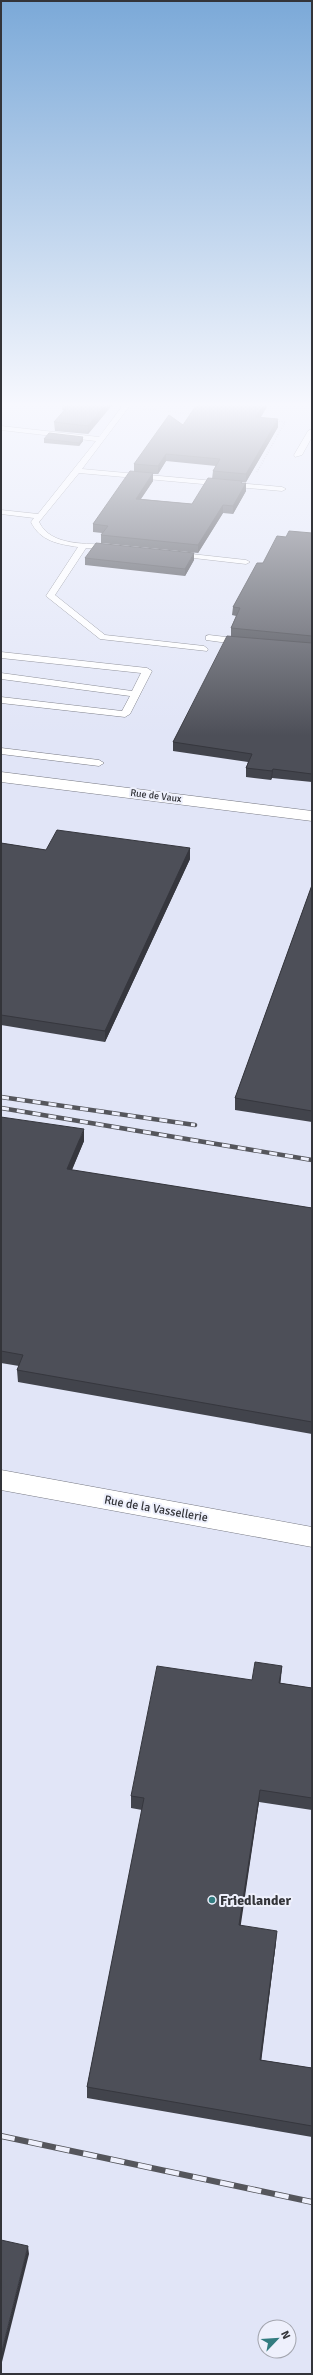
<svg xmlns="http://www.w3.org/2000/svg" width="313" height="2375" viewBox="0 0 313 2375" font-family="Signika,sans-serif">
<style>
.built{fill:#e1e5f7;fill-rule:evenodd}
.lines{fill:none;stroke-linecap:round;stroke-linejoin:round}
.service-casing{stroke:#787a84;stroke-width:1}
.minor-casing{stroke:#787a84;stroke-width:1}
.path{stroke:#a2a4ad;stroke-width:1.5;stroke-dasharray:0.5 2;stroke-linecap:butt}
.service{fill:#fff;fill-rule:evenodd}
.minor{fill:#fff;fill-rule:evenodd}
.rail-far1-casing{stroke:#55565c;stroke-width:4.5}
.rail-casing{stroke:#55565c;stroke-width:6}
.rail-far1{stroke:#eef0fc;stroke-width:3;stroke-dasharray:8;stroke-linecap:butt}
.rail{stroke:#eef0fc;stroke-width:4.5;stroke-dasharray:14;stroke-linecap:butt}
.wall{fill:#42444c;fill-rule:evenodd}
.shaded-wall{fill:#36373e}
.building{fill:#4d4f58;stroke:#36373e}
.poi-dot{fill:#337c80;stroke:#eef0fc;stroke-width:1.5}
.labels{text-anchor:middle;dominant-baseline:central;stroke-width:4;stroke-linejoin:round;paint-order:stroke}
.far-street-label{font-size:10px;fill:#333439;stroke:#eef0fc}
.street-label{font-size:12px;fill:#333439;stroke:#eef0fc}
.near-poi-label{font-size:14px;font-weight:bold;fill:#333439;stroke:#eef0fc;text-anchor:start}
</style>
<rect width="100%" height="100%" fill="#eef0fc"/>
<path class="built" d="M1 404H312V2374H1ZM265 2327H289V2351H265Z"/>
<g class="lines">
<defs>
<path id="service" d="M124 404H131L82 469 282 487 286 489 282 491 79 473 39 522C51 547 88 543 111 545L115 547 111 549 86 548 55 595 105 635 204 646 208 649 207 651 100 639 46 596 78 547C58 544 40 541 31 522L34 518 1 514V510L38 514 96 441 1 430V426L99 437Z
M312 429V437L302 455 295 457 294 455 308 431Z
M173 552 246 560 250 562 246 564 176 556 172 554Z
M209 635 243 639 247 642 243 645 206 640V636Z
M1 652 147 668 152 671 130 714 125 717 1 703V697L122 711 130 696 1 679V673L132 691 141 673 1 658Z
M1 748 99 760 104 763 99 766 1 754Z"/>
<path id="minor" d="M1 772 312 811V821L1 782Z
M1 1470 312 1527V1547L1 1490Z"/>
</defs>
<use href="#service" class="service-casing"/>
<use href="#minor" class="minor-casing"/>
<path class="path" d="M143 409 194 414
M257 472 285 422 276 421"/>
<use href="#service" class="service"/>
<use href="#minor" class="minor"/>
<defs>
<path id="rail-far1" d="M1 1097 195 1125
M1 1108 312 1160"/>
<path id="rail" d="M1 2136 312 2202"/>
</defs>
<use href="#rail-far1" class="rail-far1-casing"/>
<use href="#rail" class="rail-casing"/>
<use href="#rail-far1" class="rail-far1"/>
<use href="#rail" class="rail"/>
</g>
<path class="wall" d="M62 404H113L88 434 55 431 54 422 64 410H62Z
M260 418 278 427 246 482H242V483H246V491L233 514 223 513 198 553 101 543V535L102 533 93 532V524L134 472V464L183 425ZM166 461 216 466 213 471 212 479 192 504 141 499 153 481V474H158Z
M83 437V441L79 446 44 443V439Z
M312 533V782L272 778 271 780 246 777V768L248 762 173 751V742L231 636V628L236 616 232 615 233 607 263 563 286 537Z
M85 558 194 560 185 576 85 565Z
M1 843 46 850 190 848V859L105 1042 1 1025Z
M312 885V1122L235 1110V1098Z
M1 1117 84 1141 72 1170 312 1208V1434L18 1382 17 1370 19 1366 1 1363Z
M282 1666 280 1683 312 1688V1810L259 1802 240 1925 276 1942 261 2060 312 2068V2137L87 2098V2087L142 1810 131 1808V1796L252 1680Z"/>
<path class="shaded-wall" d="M106 404H113L88 434V426Z
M264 404H269L256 425V417Z
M278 419V427L246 482V474Z
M83 437V441L79 446V443Z
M166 454V461L158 474V466Z
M153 473V481L136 506V499Z
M246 483V491L233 514V506Z
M223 505V513L198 553V545Z
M194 553V560L185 576V569Z
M273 769 272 778 271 780 272 771Z
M190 848V859L105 1042V1031Z
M84 1129V1141L67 1181V1169Z
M282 1666 281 1678 279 1695V1683Z
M260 1790 259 1802 239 1937V1925Z
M277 1931 276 1942 260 2071V2060Z
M28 2246 29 2254 1 2366V2355Z"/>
<path class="building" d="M70 404H106L88 426 54 422Z
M197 404H264L256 417 278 419 246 474 213 471 220 459 166 454 158 466 134 464 169 415 183 425Z
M49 433 83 437 79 443 44 439Z
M130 471 153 473 136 499 192 504 208 478 242 481 241 483H246L233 506 223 505 198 545 101 535 108 526 93 524Z
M289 531 312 533V636L231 628 240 608 233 607 257 563H263L277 536 286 537Z
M96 543 194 553 185 569 85 558Z
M227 636 312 643V774L273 769 272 771 246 768 252 754 173 742Z
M57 830 190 848 105 1031 1 1015V843L46 850Z
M312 885V1111L235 1098Z
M1 1117 84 1129 67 1169 312 1208V1422L17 1370 23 1355 1 1351Z
M255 1662 282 1666 279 1683 312 1688V1798L260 1790 239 1925 277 1931 260 2060 312 2068V2126L87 2087 144 1798 131 1796 157 1666 252 1680Z
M1 2240 28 2246 1 2355Z"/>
<linearGradient id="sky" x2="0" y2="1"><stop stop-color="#7ba9d8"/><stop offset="0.55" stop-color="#f7f8fe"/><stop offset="1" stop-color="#f7f8fe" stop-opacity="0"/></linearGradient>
<rect width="313" height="736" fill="url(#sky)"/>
<circle class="poi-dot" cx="212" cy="1900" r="4"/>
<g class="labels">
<g class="far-street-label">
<text transform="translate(156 796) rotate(7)">Rue de Vaux</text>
</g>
<g class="street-label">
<text transform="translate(156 1509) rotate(10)">Rue de la Vassellerie</text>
</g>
<g class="near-poi-label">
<text x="220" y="1900">Friedlander</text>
</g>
</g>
<rect width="313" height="2375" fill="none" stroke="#333439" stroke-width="4"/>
<g transform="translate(277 2339) rotate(65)"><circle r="19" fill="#eef0fc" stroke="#a3a5ae"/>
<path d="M0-3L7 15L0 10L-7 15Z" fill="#337c80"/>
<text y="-6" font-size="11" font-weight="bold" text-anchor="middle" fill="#333439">N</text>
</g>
</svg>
